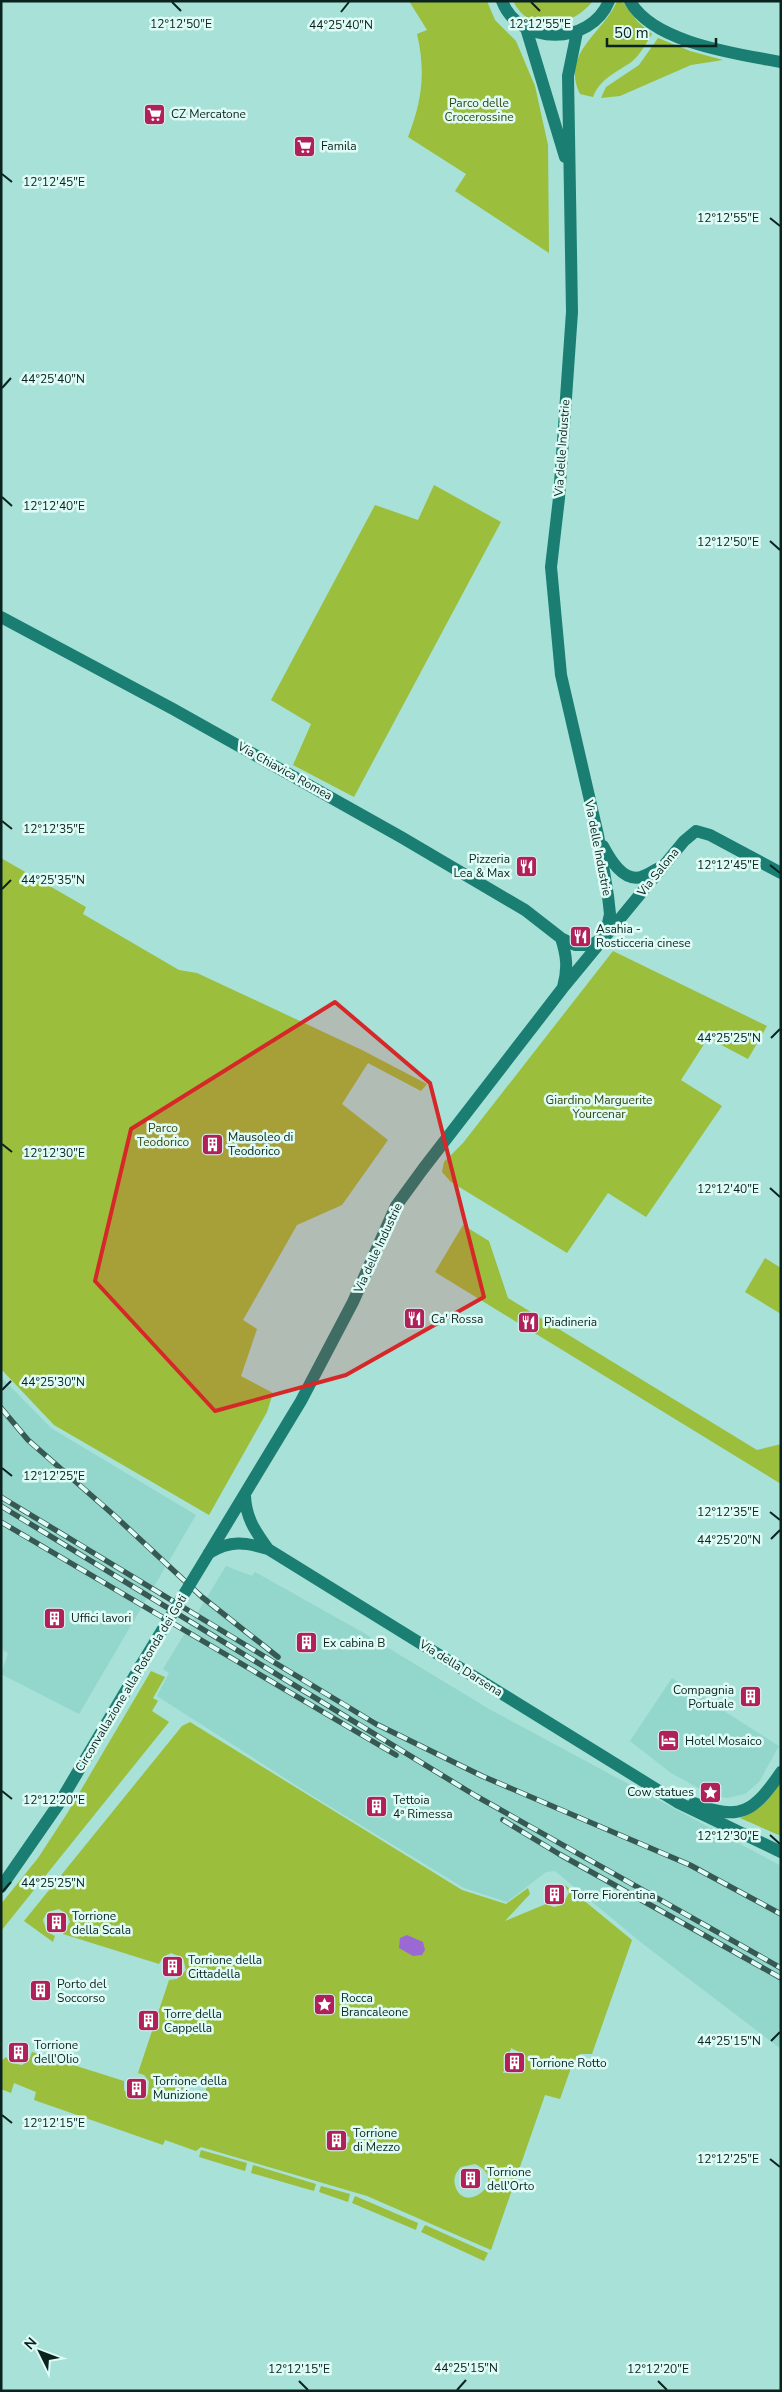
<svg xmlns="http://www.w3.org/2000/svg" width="782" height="2392" viewBox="0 0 782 2392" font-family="'Nunito Sans',sans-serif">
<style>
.built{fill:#93d6cb}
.green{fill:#9bbe3c;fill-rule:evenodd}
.water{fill:#9b69d4}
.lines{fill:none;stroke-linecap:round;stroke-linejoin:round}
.secondary{stroke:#1a7e72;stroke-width:12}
.rail-casing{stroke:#375953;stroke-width:5.5}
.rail{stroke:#dffbf6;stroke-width:4;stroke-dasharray:11;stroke-linecap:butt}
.secondary-bridge{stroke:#1a7e72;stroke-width:12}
.marked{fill:#d62828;fill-opacity:0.2;stroke:#d62828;stroke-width:4;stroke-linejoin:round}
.ticks{fill:none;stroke:#0b231f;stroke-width:2}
.labels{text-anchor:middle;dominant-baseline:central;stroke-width:5;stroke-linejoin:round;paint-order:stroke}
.park-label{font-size:12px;fill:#36440f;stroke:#dffbf6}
.poi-label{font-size:12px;fill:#0b231f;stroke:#dffbf6;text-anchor:start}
.street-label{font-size:12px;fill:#0b231f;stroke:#dffbf6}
.ticks-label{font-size:12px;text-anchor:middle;fill:#0b231f;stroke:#dffbf6;stroke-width:5;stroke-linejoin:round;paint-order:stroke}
</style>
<rect width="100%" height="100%" fill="#a7e1d7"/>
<path class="built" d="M1 1377 51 1428 196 1515 79 1714 1 1674 8 1653 1 1649Z
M226 1566 252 1576 255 1572 362 1632 489 1709 781 1866V2049L643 1944 555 1871 546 1872 507 1902 464 1888 308 1793 157 1696 169 1673 163 1669Z
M672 1678 779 1746 759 1782 745 1794 727 1798 711 1795 671 1773 630 1741Z"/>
<path class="green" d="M409 1H487L495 20 516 41 535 86 548 145 549 253 455 191 466 174 408 137C422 101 426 72 417 34L427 30Z
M513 1H593C572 27 531 36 513 1Z
M617 1H622L638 22 652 34C646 43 640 56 630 63 615 73 600 79 593 97L580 94C560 53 604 33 617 1Z
M658 38 690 51 723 60 691 65 620 96 601 98 606 87 639 65Z
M434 485 501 522 354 797 293 765 311 724 271 700 375 505 418 520Z
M1 858 86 907 83 914 179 970 197 973 362 1050 427 1084 421 1091 368 1063 342 1104 388 1140 342 1205 297 1225 243 1320 257 1329 241 1376 273 1393 267 1412 209 1515 54 1425 1 1369Z
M613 951 767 1026 748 1059 708 1038 681 1080 722 1106 646 1217 608 1193 567 1253 451 1182 442 1172 444 1162 463 1143Z
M463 1225 489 1241 508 1298 757 1450 781 1444V1484L435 1272Z
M765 1258 781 1268V1314L745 1292Z
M151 1671 165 1677 153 1698 158 1701 152 1711 169 1722 1 1931V1904L38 1858 68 1812Z
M190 1722 462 1890 506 1904 528 1888 530 1894 505 1921 546 1904 554 1907 562 1905 569 1893 565 1885 632 1940 592 2054H580L572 2065 560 2099 545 2095 491 2250 367 2196 201 2147 196 2151 165 2140 163 2145 34 2100 36 2092 14 2083 11 2093 1 2089V2061L6 2057 11 2063 22 2065 29 2060 32 2052 124 2081V2090L132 2099H141L148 2094 149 2081 144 2075 138 2073 169 1980 177 1979 186 1970 183 1958 171 1953 163 1957 159 1964 63 1934 70 1922 67 1914 59 1909 47 1912 43 1920 47 1932 55 1936 53 1942 24 1921 182 1726ZM511 2048 519 2052 521 2065 515 2072 503 2073ZM187 2076 208 2083 203 2099 182 2092ZM325 2130 350 2137 349 2142 342 2147H332L326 2142ZM475 2164C511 2180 463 2217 455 2185 453 2178 456 2172 461 2167Z
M781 1781V1836L740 1818C759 1811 771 1799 781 1781Z
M201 2150 247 2163 245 2171 199 2157Z
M253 2165 316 2184 314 2191 251 2173Z
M321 2186 350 2194 348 2202 319 2192Z
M355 2196 418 2223 416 2230 352 2203Z
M425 2225 488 2253 484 2261 421 2232Z"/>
<path class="water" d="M407 1935 423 1942 425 1950 422 1955 413 1956 399 1948 400 1938Z"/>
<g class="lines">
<path class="secondary" d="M502 1C519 46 591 46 609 1
M630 1C653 43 738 54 781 62
M526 28 565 157
M577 32 568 76 572 312 559 498 551 567 561 675 598 835 608 896 610 914 605 937
M1 617 173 709 401 837 525 910 561 938 575 945H590L602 939
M603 846C610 859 623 882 641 877 647 875 653 871 659 868
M561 938C567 956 568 969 563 987
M245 1496C246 1518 255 1531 268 1549
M209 1553 301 1401 353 1302 396 1206 423 1169 562 989 684 841 696 831 710 835 781 873
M209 1553C230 1540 245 1542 268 1549L677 1802 781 1852
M694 1803C740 1822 754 1812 781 1772
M1 1887 60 1802 141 1665"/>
<defs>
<path id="rail" d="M1 1408 28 1440 116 1517 202 1597 278 1657
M1 1497 376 1724 482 1776 690 1865 781 1914
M1 1506 476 1796 781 1968
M1 1522 396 1755
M503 1820 559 1854 781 1978"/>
</defs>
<use href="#rail" class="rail-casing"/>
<use href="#rail" class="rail"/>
<path class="secondary-bridge" d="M141 1665 209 1553"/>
</g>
<path class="marked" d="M335 1002 430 1083 484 1297 346 1375 215 1411 95 1281 131 1129Z"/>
<path class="ticks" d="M172 2 181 11M531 2 540 11M341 12 349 2M2 174 12 182M770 218 780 226M2 388 11 378M2 497 12 506M770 541 780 550M2 821 12 829M770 865 780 873M2 889 11 880M771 1038 780 1029M2 1144 12 1152M770 1188 780 1197M2 1390 11 1381M2 1468 12 1476M770 1512 780 1520M771 1539 780 1530M2 1791 12 1799M770 1835 780 1844M2 1892 11 1882M771 2041 780 2032M2 2115 12 2123M770 2159 780 2167M299 2381 308 2390M658 2381 667 2390M457 2390 466 2380"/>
<defs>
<symbol id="supermarket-square" viewBox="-11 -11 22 22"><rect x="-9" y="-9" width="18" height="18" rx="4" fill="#b02159" stroke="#dffbf6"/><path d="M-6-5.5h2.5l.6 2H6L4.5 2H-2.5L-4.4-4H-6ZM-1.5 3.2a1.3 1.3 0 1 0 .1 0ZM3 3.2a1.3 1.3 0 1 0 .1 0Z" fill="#fff"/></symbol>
<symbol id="restaurant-square" viewBox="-11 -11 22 22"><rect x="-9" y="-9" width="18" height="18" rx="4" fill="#b02159" stroke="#dffbf6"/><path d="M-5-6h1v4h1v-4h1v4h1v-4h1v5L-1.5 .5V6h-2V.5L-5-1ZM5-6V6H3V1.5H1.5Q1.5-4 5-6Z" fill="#fff"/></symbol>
<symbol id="building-square" viewBox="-11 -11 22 22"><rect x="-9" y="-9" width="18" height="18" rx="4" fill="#b02159" stroke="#dffbf6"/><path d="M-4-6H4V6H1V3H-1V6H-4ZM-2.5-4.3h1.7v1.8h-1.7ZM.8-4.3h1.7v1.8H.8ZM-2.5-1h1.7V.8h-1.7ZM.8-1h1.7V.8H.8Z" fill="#fff"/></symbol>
<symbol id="hotel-square" viewBox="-11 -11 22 22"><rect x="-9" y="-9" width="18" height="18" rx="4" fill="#b02159" stroke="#dffbf6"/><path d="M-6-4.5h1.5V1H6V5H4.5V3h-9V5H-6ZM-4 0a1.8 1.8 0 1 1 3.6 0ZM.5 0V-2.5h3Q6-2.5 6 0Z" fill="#fff"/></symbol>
<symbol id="sight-square" viewBox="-11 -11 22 22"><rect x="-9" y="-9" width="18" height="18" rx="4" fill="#b02159" stroke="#dffbf6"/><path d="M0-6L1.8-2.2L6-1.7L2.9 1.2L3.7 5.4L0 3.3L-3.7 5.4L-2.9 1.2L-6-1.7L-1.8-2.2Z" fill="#fff"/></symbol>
</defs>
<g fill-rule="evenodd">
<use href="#supermarket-square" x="142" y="102" width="25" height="25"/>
<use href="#supermarket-square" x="292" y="134" width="25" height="25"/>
<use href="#restaurant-square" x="514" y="854" width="25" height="25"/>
<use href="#restaurant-square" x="568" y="924" width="25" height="25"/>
<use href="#building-square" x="200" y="1132" width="25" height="25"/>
<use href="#restaurant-square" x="402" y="1306" width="25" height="25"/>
<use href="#restaurant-square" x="516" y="1310" width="25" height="25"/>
<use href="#building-square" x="42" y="1606" width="25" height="25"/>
<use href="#building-square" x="294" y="1630" width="25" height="25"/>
<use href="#building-square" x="738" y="1684" width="25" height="25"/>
<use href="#hotel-square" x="656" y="1728" width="25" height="25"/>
<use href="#sight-square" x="698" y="1780" width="25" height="25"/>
<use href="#building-square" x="364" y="1794" width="25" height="25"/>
<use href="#building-square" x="542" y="1882" width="25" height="25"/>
<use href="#building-square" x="44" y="1910" width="25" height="25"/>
<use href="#building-square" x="160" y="1954" width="25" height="25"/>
<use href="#building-square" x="28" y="1978" width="25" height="25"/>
<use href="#sight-square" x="312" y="1992" width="25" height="25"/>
<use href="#building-square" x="136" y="2008" width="25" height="25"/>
<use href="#building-square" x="6" y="2040" width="25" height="25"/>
<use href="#building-square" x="502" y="2050" width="25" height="25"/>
<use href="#building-square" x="124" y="2076" width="25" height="25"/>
<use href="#building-square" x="324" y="2128" width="25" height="25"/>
<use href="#building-square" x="458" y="2166" width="25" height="25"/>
</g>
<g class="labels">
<g class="park-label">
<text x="479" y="103">Parco delle<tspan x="479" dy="14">Crocerossine</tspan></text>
<text x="599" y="1100">Giardino Marguerite<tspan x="599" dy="14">Yourcenar</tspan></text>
<text x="163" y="1128">Parco<tspan x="163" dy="14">Teodorico</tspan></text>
</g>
<g class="poi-label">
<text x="171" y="114">CZ Mercatone</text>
<text x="321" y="146">Famila</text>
<text x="510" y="859" text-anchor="end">Pizzeria<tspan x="510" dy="14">Lea &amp; Max</tspan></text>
<text x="596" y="929">Asahia -<tspan x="596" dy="14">Rosticceria cinese</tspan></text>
<text x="228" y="1137">Mausoleo di<tspan x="228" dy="14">Teodorico</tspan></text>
<text x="431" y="1319">Ca' Rossa</text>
<text x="544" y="1322">Piadineria</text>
<text x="71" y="1618">Uffici lavori</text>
<text x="323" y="1643">Ex cabina B</text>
<text x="734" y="1690" text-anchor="end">Compagnia<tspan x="734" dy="14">Portuale</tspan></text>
<text x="685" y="1741">Hotel Mosaico</text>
<text x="694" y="1792" text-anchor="end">Cow statues</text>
<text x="393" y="1800">Tettoia<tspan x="393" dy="14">4ª Rimessa</tspan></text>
<text x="571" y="1895">Torre Fiorentina</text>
<text x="72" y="1916">Torrione<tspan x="72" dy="14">della Scala</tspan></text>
<text x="188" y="1960">Torrione della<tspan x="188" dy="14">Cittadella</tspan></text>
<text x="57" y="1984">Porto del<tspan x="57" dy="14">Soccorso</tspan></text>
<text x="341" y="1998">Rocca<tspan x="341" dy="14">Brancaleone</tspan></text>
<text x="164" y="2014">Torre della<tspan x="164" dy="14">Cappella</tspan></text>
<text x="34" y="2045">Torrione<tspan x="34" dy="14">dell'Olio</tspan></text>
<text x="530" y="2063">Torrione Rotto</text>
<text x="153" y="2081">Torrione della<tspan x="153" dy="14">Munizione</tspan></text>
<text x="353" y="2133">Torrione<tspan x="353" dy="14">di Mezzo</tspan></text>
<text x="487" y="2172">Torrione<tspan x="487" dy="14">dell'Orto</tspan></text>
</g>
<g class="street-label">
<text transform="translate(562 448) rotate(-86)">Via delle Industrie</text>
<text transform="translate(285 771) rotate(29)">Via Chiavica Romea</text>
<text transform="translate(598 848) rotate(79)">Via delle Industrie</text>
<text transform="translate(658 872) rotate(-51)">Via Salona</text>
<text transform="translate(378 1248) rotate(-65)">Via delle Industrie</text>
<text transform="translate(461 1668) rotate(32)">Via della Darsena</text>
<text transform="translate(131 1683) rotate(-59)">Circonvallazione alla Rotonda dei Goti</text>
</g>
</g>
<g class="ticks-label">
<text x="181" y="28">12°12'50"E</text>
<text x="540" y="28">12°12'55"E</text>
<text x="341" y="29">44°25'40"N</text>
<text x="54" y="186">12°12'45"E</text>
<text x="728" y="222">12°12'55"E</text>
<text x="53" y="383">44°25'40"N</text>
<text x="54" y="510">12°12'40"E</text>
<text x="728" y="546">12°12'50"E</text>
<text x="54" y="833">12°12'35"E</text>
<text x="728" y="869">12°12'45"E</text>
<text x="53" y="884">44°25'35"N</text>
<text x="729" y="1042">44°25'25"N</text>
<text x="54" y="1157">12°12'30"E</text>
<text x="728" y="1193">12°12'40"E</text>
<text x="53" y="1386">44°25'30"N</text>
<text x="54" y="1480">12°12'25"E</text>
<text x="728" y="1516">12°12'35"E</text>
<text x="729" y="1544">44°25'20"N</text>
<text x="54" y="1804">12°12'20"E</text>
<text x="728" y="1840">12°12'30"E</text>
<text x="53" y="1887">44°25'25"N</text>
<text x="729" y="2045">44°25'15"N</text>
<text x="54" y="2127">12°12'15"E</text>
<text x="728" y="2163">12°12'25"E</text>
<text x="466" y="2372">44°25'15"N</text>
<text x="299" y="2373">12°12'15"E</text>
<text x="658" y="2373">12°12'20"E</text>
</g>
<rect width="782" height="2392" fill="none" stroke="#0b231f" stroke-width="5"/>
<g transform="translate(40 2352) rotate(312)" stroke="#dffbf6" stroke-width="4" paint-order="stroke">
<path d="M0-4L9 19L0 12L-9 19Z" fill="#0b231f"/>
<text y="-8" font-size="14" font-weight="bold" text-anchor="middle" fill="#0b231f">N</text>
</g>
<path d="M607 38v8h109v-8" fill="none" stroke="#0b231f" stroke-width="2.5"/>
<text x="614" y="38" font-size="15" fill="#0b231f" stroke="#dffbf6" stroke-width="4" paint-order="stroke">50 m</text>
</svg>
